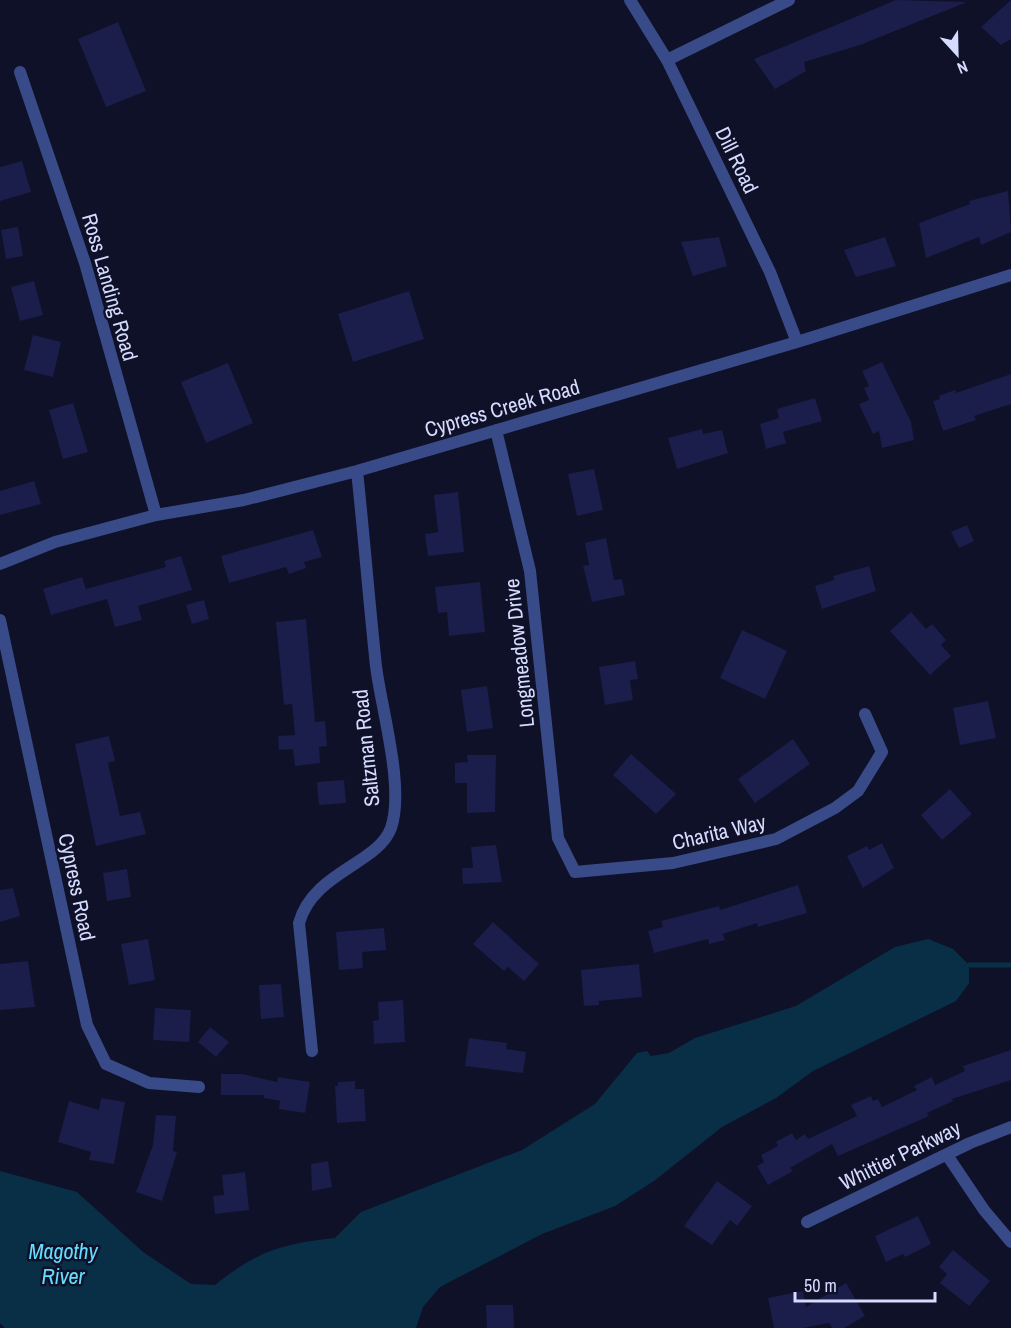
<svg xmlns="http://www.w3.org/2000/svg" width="1011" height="1328" viewBox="0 0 1011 1328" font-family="'Archivo Narrow',sans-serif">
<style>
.water{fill:#092f47}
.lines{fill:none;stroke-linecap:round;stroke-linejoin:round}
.stream{stroke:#092f47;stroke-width:5}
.building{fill:#1b1d4a}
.street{stroke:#394a88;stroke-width:12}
.labels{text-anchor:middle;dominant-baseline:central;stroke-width:5;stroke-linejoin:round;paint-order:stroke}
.street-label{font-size:21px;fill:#d6dcff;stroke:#0f1128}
.water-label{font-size:22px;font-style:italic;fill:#64deff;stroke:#0f1128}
</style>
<rect width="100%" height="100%" fill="#0f1128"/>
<path class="water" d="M928 939 953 949 969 965V983L956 1001 813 1071 776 1098 722 1127 654 1181 615 1206 542 1234 440 1287 423 1307 416 1328H5L0 1323V1171L77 1192 143 1252 191 1284 215 1285C258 1251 281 1244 335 1238L361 1212 522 1150 595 1104 637 1053 647 1051 651 1056 669 1053 695 1038 796 1006 895 947Z"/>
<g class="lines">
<path class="stream" d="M969 965H1011"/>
</g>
<path class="building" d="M896 0 967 2 860 45 804 62 806 71 775 89 754 59Z
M1011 0V39L1001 45 981 27Z
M118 22 146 91 106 107 78 39Z
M22 161 31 192 0 201V167Z
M1008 191 1011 232 981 245 979 237 926 258 919 223 970 204 969 201Z
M18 227 23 256 6 259 1 230Z
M719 237 727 266 693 276 681 242Z
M885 237 896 266 856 277 844 250Z
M34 281 43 315 20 321 11 287Z
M409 291 424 339 353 362 338 314Z
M33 335 61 342 53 377 24 370Z
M882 362 911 422 914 440 882 448 879 431 873 434 859 404 869 400 864 388 869 386 862 371Z
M228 363 253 423 206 443 181 382Z
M1011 374V404L974 416 976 420 943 431 933 401 940 399 939 396 955 390 956 393Z
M815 398 822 421 783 432 786 443 766 449 760 424 779 418 777 409Z
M73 403 88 452 63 459 49 410Z
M702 429 703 434 722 430 728 453 677 469 668 438Z
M594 469 603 510 577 516 568 474Z
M34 481 41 504 0 515V491Z
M458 492 464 552 428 556 425 534 438 532 434 495Z
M967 525 974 541 959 548 951 532Z
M313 530 322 557 304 562 306 568 289 574 286 567 229 583 221 556Z
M606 538 614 580 622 579 625 595 592 602 583 566 589 565 585 543Z
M181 556 192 590 138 606 142 620 115 627 107 599 51 615 43 589 82 577 86 589 166 567 164 561Z
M869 566 876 591 822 609 815 586 834 580 833 576Z
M480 582 485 632 449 636 447 612 438 613 435 587Z
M204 600 209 619 192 624 186 605Z
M911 612 926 629 932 624 946 640 941 645 951 656 930 675 890 631Z
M306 619 315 722 325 721 327 746 319 747 320 763 295 766 293 749 279 750 278 736 295 735 292 704 284 705 276 622Z
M742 630 787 651 765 699 720 678Z
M635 661 638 679 630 680 633 700 605 705 599 667Z
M487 686 493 728 467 732 461 690Z
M988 701 996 738 960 745 953 708Z
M109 736 115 761 108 763 120 816 140 812 146 834 96 846 75 744Z
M793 739 810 764 755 803 738 779Z
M631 754 676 794 656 814 613 775Z
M467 755H496L495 812 467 813V783H455V763L468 762Z
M344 780 346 803 319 805 317 782Z
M950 789 972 814 942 840 921 815Z
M882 843 894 868 863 888 847 856 867 846 869 850Z
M496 845 502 882 463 884 462 868H473L471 847Z
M127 869 131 897 107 901 103 873Z
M798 885 807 913 758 927 757 923 723 934 725 940 709 944 708 939 654 953 648 931 663 927 661 921 719 906 720 910Z
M13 888 20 916 0 922V890Z
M493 922 539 964 524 981 508 967 504 971 473 944Z
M384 928 386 950 362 952 363 968 339 970 336 932Z
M148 939 155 980 129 985 121 944Z
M28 961 35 1007 0 1010V964Z
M639 964 642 997 599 1001V1005L584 1006 581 970Z
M281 984 284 1017 261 1019 259 985Z
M403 1000 405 1042 374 1044 373 1021 379 1020 378 1002Z
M155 1008 191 1010 189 1042 153 1040Z
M210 1027 229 1042 216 1057 198 1042Z
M469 1038 507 1043 506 1049 526 1052 523 1073 465 1066Z
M1011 1050V1080L952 1099 953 1101 927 1113 929 1116 838 1156 832 1144 790 1168 793 1171 768 1185 757 1166 764 1162 761 1155 778 1146 776 1142 792 1133 796 1140 805 1134 808 1139 857 1116 851 1105 871 1096 873 1101 878 1099 882 1107 917 1090 914 1086 932 1077 935 1085 965 1071 963 1066Z
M221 1074H242L277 1082 278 1077 310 1082 305 1113 279 1109 280 1101 264 1098V1095H221Z
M355 1081V1089H364L366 1121 337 1123 335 1086H338V1082Z
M101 1098 125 1102 114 1164 89 1160 91 1152 58 1142 69 1101 99 1110Z
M156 1115 176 1116 173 1151 177 1152 162 1201 136 1192 153 1145Z
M328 1161 332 1187 312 1191 311 1164Z
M245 1172 249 1210 215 1214 213 1196 224 1195 222 1175Z
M717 1181 752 1206 737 1226 730 1220 712 1245 684 1226Z
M918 1216 931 1244 905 1257 903 1254 886 1262 875 1236Z
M953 1250 990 1281 969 1306 940 1283 947 1274 939 1267Z
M846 1283 865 1316 844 1328H832L829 1323 803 1328H774L768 1298 803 1291 806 1307Z
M486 1305H513L514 1328H487Z"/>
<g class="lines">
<path class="street" d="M630 0 667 60 770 272 797 342
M667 60 789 0
M20 72 85 263 156 515
M496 430 530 571 558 838 575 872 673 863 776 839 835 808 858 791 882 752 865 714
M0 564 55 542 156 515 244 500 357 471 797 342 1011 275
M0 620 87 1025 106 1064 149 1083 199 1087
M312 1051 299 923C313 872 378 864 391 828 405 787 381 708 376 666 369 601 364 536 357 471
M947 1155 984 1210 1011 1242
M807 1222 970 1143 1011 1127"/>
</g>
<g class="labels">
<g class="street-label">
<text transform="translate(737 160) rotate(64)">Dill Road</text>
<text transform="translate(110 287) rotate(74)">Ross Landing Road</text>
<text transform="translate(502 408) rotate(-16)">Cypress Creek Road</text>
<text transform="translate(519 653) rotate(-96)">Longmeadow Drive</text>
<text transform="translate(366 748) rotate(-96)">Saltzman Road</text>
<text transform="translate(719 832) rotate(-13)">Charita Way</text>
<text transform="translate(77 887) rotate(78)">Cypress Road</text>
<text transform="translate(900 1155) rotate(-26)">Whittier Parkway</text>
</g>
<g class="water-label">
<text x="63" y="1251">Magothy<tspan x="63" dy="25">River</tspan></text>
</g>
</g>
<g transform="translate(957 54) rotate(158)" stroke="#0f1128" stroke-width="4.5" paint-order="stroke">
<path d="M0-4.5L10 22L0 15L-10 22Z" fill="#d6dcff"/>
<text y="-9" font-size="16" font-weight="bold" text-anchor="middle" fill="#d6dcff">N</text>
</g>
<path d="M795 1292v9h140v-9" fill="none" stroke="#d6dcff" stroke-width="3"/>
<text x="804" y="1292" font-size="18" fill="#d6dcff" stroke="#0f1128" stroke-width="4.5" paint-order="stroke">50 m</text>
</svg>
